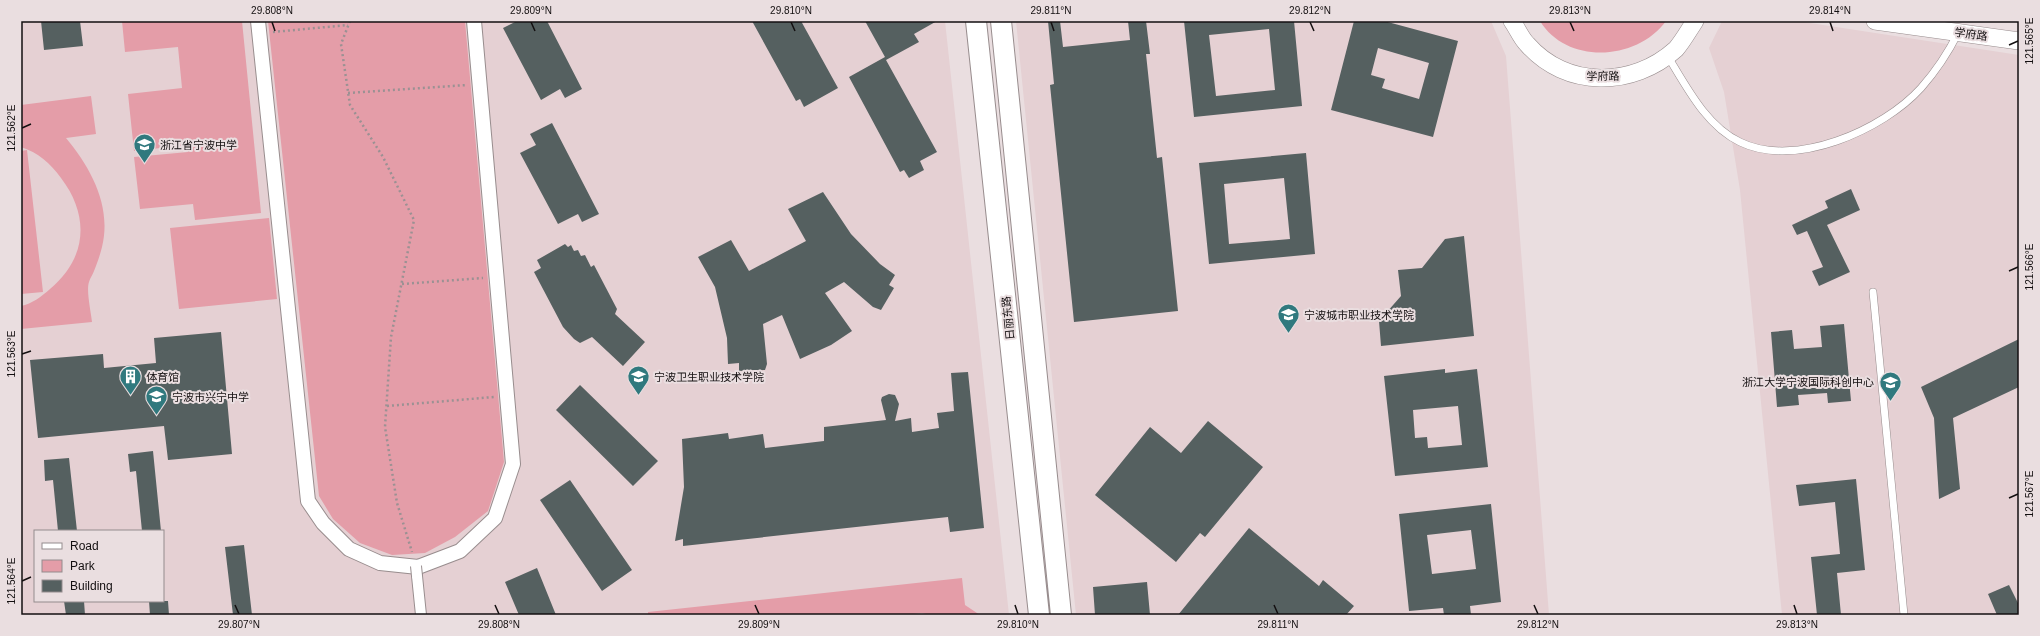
<svg xmlns="http://www.w3.org/2000/svg" width="2040" height="636" viewBox="0 0 2040 636" font-family="Arial,'Noto Sans SC',sans-serif">
<style>
.built{fill:#e5d0d3;fill-rule:evenodd}
.green{fill:#e49da8}
.building{fill:#556060;fill-rule:evenodd}
.lines{fill:none;stroke-linecap:round;stroke-linejoin:round}
.service-casing{stroke:#988d8e;stroke-width:8}
.pedestrian-casing{stroke:#988d8e;stroke-width:12}
.minor-casing{stroke:#988d8e;stroke-width:16}
.tertiary-casing{stroke:#988d8e;stroke-width:18}
.secondary-casing{stroke:#988d8e;stroke-width:22}
.path{stroke:#9b9193;stroke-width:2.5;stroke-dasharray:2 3;stroke-linecap:butt}
.service{stroke:#fff;stroke-width:7}
.pedestrian{stroke:#fff;stroke-width:10}
.minor{stroke:#fff;stroke-width:14}
.tertiary{stroke:#fff;stroke-width:17}
.secondary{stroke:#fff;stroke-width:20}
.pedestrian-bridge-casing{stroke:#988d8e;stroke-width:12;stroke-linecap:butt}
.pedestrian-bridge{stroke:#fff;stroke-width:10}
.ticks{fill:none;stroke:#130f10;stroke-width:1.5}
.labels{text-anchor:middle;dominant-baseline:central;stroke-width:4;stroke-linejoin:round;paint-order:stroke}
.street-label{font-size:11px;fill:#130f10;stroke:#eadee0}
.poi-label{font-size:11px;fill:#130f10;stroke:#eadee0;text-anchor:start}
.neatline{fill:none;stroke:#130f10;stroke-width:1.5}
.ticks-label{font-size:10px;text-anchor:middle;fill:#130f10}
</style>
<rect width="100%" height="100%" fill="#eadee0"/>
<path class="built" d="M21 21H945L1009 615H21ZM35 531H163V601H35Z
M1016 21H1491L1506 56 1549 615H1076Z
M1722 21H1797L2019 55V615H1782L1740 190 1724 92 1709 48Z"/>
<path class="green" d="M122 21H242L261 213 195 220 193 204 140 209 134 157 188 152 187 145 134 151 128 94 182 88 178 47 125 52Z
M268 21H465L504 462 488 511 455 537 425 553 392 555 360 543 333 519 319 496Z
M1540 21H1666C1637 61 1567 65 1540 21Z
M91 96 96 134 66 138C91 168 112 206 102 247 100 255 97 264 94 271 93 274 90 278 89 282 86 290 91 312 92 322L21 329V306C32 304 42 296 50 289 87 258 90 216 61 178 50 163 39 153 21 147V105Z
M27 150 43 292 21 294V151Z
M269 218 277 299 179 309 170 228Z
M962 578 965 605 980 615H930L922 613 905 615H648V612Z"/>
<path class="building" d="M41 21H80L83 46 44 50Z
M517 21H547L582 89 565 98 560 89 541 100 503 28Z
M752 21H801L838 88 804 107 800 99 796 101Z
M865 21H937L914 34 919 42 886 60 937 152 920 161 924 170 909 178 904 170 900 172 849 77 885 57Z
M1048 21H1060L1063 47 1130 40 1128 21H1146L1150 54H1146L1157 158 1162 157 1178 311 1074 322 1050 85 1054 84Z
M1184 21H1294L1302 106 1194 117ZM1269 29 1275 90 1216 96 1209 35Z
M1354 21H1384L1458 41 1433 137 1331 110ZM1378 48 1429 63 1419 99 1382 88 1385 79 1371 75Z
M552 123 599 214 582 222 578 214 558 224 520 153 536 145 530 134Z
M1306 153 1315 254 1209 264 1199 163ZM1284 178 1290 239 1229 244 1224 184Z
M1851 189 1860 210 1827 225 1850 272 1819 286 1812 271 1823 267 1807 231 1797 235 1792 225 1828 208 1825 201Z
M823 192 851 234 880 264 895 275 889 285 894 288 881 310 873 307 844 282 825 293 852 331 831 345 800 359 782 315 763 324 767 364 765 370 739 371V363L728 364 727 338 715 287 698 257 731 240 749 271 806 241 788 209Z
M1464 236 1474 336 1381 346 1379 321 1401 296 1398 270 1422 268 1445 239Z
M565 244 568 247 571 245 574 251 578 250 581 256 585 255 591 267 594 265 617 309 615 314 645 342 623 366 592 337 580 343 574 339 563 327 534 272 541 268 537 260Z
M1844 324 1851 401 1828 403 1827 393 1798 395 1799 405 1777 407 1771 332 1792 330 1794 349 1822 347 1820 326Z
M221 332 232 454 168 460 164 426 38 438 30 360 103 354 104 368 156 363 154 338Z
M2019 339V387L1953 418 1960 489 1939 499 1934 418 1921 387Z
M1445 369V373L1477 369 1488 467 1395 476 1384 376ZM1458 406 1462 445 1428 448 1427 437 1415 438 1413 410Z
M968 372 984 528 950 532 948 517 683 546V539L675 541 684 487 682 439 728 433 729 439 763 434 765 448 824 441V427L886 420 881 400 882 397 889 394 895 395 899 404 895 421 911 418 912 432 939 428 937 413 954 411 951 373Z
M580 385 658 461 633 486 556 410Z
M1208 421 1263 467 1205 537 1200 533 1176 562 1095 495 1150 427 1181 453Z
M153 451 161 531H142L136 471 130 472 128 454Z
M69 458 77 531H58L53 480 45 481 44 460Z
M1856 479 1865 570 1837 573 1841 615H1817L1811 557 1840 554 1835 502 1799 506 1796 485Z
M570 480 632 570 602 591 540 500Z
M1491 504 1501 602 1470 606 1471 615H1444L1443 608 1409 611 1399 514ZM1471 530 1476 569 1432 574 1427 535Z
M1249 528 1319 586 1323 580 1354 606 1346 615H1178Z
M244 545 252 615H233L225 547Z
M537 568 556 615H519L505 582Z
M1147 582 1150 615H1095L1093 587Z
M2009 585 2019 605V615H1997L1988 594Z
M64 601H84L85 615H66Z
M149 601H168L169 615H150Z"/>
<g class="lines">
<defs>
<path id="service" d="M1667 55C1686 86 1706 126 1740 142 1795 169 1883 130 1921 88 1936 71 1948 53 1958 33
M1873 292 1904 615"/>
<path id="pedestrian" d="M417 576 421 615"/>
<path id="minor" d="M258 21 308 501 323 523 349 549 380 563 418 567 460 551 495 518 513 464 474 21"/>
<path id="tertiary" d="M1512 21C1517 28 1521 38 1527 44 1566 89 1633 88 1676 49 1683 41 1689 30 1695 21
M1875 21 2019 41"/>
<path id="secondary" d="M976 21 1039 615
M1001 21 1061 615"/>
</defs>
<use href="#service" class="service-casing"/>
<use href="#pedestrian" class="pedestrian-casing"/>
<use href="#minor" class="minor-casing"/>
<use href="#tertiary" class="tertiary-casing"/>
<use href="#secondary" class="secondary-casing"/>
<path class="path" d="M350 21 341 44 350 105 383 157 414 220 391 337 385 427 397 503 412 552
M273 32 348 25
M348 93 467 85
M402 284 483 278
M387 406 494 397"/>
<use href="#service" class="service"/>
<use href="#pedestrian" class="pedestrian"/>
<use href="#minor" class="minor"/>
<use href="#tertiary" class="tertiary"/>
<use href="#secondary" class="secondary"/>
<defs>
<path id="pedestrian-bridge" d="M416 566 417 576"/>
</defs>
<use href="#pedestrian-bridge" class="pedestrian-bridge-casing"/>
<use href="#pedestrian-bridge" class="pedestrian-bridge"/>
</g>
<path class="ticks" d="M272 22 275 31M531 22 535 31M791 22 795 31M1051 22 1054 31M1310 22 1314 31M1570 22 1574 31M1830 22 1833 31M2009 45 2018 41M22 128 31 124M2009 271 2018 267M22 354 31 351M2009 498 2018 494M22 581 31 577M235 605 239 614M495 605 499 614M755 605 759 614M1015 605 1018 614M1274 605 1278 614M1534 605 1538 614M1794 605 1797 614"/>
<defs>
<symbol id="school-pin" viewBox="-11 -11 22 30"><path d="M0 17L-7.5 6A9.5 9.5 0 1 1 7.5 6Z" fill="#30797e" stroke="#eadee0"/><path d="M0-5L7-2L0 1L-7-2ZM-4 1L0 2.5L4 1V4Q0 6-4 4Z" fill="#fff"/></symbol>
<symbol id="university-pin" viewBox="-11 -11 22 30"><path d="M0 17L-7.5 6A9.5 9.5 0 1 1 7.5 6Z" fill="#30797e" stroke="#eadee0"/><path d="M0-5L7-2L0 1L-7-2ZM-4 1L0 2.5L4 1V4Q0 6-4 4Z" fill="#fff"/></symbol>
<symbol id="building-pin" viewBox="-11 -11 22 30"><path d="M0 17L-7.5 6A9.5 9.5 0 1 1 7.5 6Z" fill="#30797e" stroke="#eadee0"/><path d="M-4-6H4V6H1V3H-1V6H-4ZM-2.5-4.3h1.7v1.8h-1.7ZM.8-4.3h1.7v1.8H.8ZM-2.5-1h1.7V.8h-1.7ZM.8-1h1.7V.8H.8Z" fill="#fff"/></symbol>
</defs>
<g fill-rule="evenodd">
<use href="#school-pin" x="132" y="132" width="25" height="34"/>
<use href="#university-pin" x="1276" y="302" width="25" height="34"/>
<use href="#building-pin" x="118" y="364" width="25" height="34"/>
<use href="#university-pin" x="626" y="364" width="25" height="34"/>
<use href="#university-pin" x="1878" y="370" width="25" height="34"/>
<use href="#school-pin" x="144" y="384" width="25" height="34"/>
</g>
<g class="labels">
<g class="street-label">
<text transform="translate(1971 34) rotate(8)">学府路</text>
<text transform="translate(1603 76) rotate(-1)">学府路</text>
<text transform="translate(1008 318) rotate(-96)">日丽东路</text>
</g>
<g class="poi-label">
<text x="160" y="145">浙江省宁波中学</text>
<text x="1304" y="315">宁波城市职业技术学院</text>
<text x="146" y="377">体育馆</text>
<text x="654" y="377">宁波卫生职业技术学院</text>
<text x="1874" y="382" text-anchor="end">浙江大学宁波国际科创中心</text>
<text x="172" y="397">宁波市兴宁中学</text>
</g>
</g>
<rect width="2040" height="636" fill="none" stroke="#eadee0" stroke-width="44"/>
<rect x="34" y="530" width="130" height="72" fill="#eadee0" stroke="#948b8d"/>
<rect x="42" y="543" width="20" height="6" fill="#ffffff" stroke="#948b8d"/>
<text x="70" y="550" font-size="12" fill="#130f10">Road</text>
<rect x="42" y="560" width="20" height="12" fill="#e49da8" stroke="#948b8d"/>
<text x="70" y="570" font-size="12" fill="#130f10">Park</text>
<rect x="42" y="580" width="20" height="12" fill="#556060" stroke="#948b8d"/>
<text x="70" y="590" font-size="12" fill="#130f10">Building</text>
<rect x="22" y="22" width="1996" height="592" class="neatline"/>
<g class="ticks-label">
<text x="272" y="14">29.808°N</text>
<text x="531" y="14">29.809°N</text>
<text x="791" y="14">29.810°N</text>
<text x="1051" y="14">29.811°N</text>
<text x="1310" y="14">29.812°N</text>
<text x="1570" y="14">29.813°N</text>
<text x="1830" y="14">29.814°N</text>
<text transform="translate(2029 41) rotate(-90)" y="4">121.565°E</text>
<text transform="translate(11 128) rotate(-90)" y="4">121.562°E</text>
<text transform="translate(2029 267) rotate(-90)" y="4">121.566°E</text>
<text transform="translate(11 354) rotate(-90)" y="4">121.563°E</text>
<text transform="translate(2029 494) rotate(-90)" y="4">121.567°E</text>
<text transform="translate(11 581) rotate(-90)" y="4">121.564°E</text>
<text x="239" y="628">29.807°N</text>
<text x="499" y="628">29.808°N</text>
<text x="759" y="628">29.809°N</text>
<text x="1018" y="628">29.810°N</text>
<text x="1278" y="628">29.811°N</text>
<text x="1538" y="628">29.812°N</text>
<text x="1797" y="628">29.813°N</text>
</g>
</svg>
